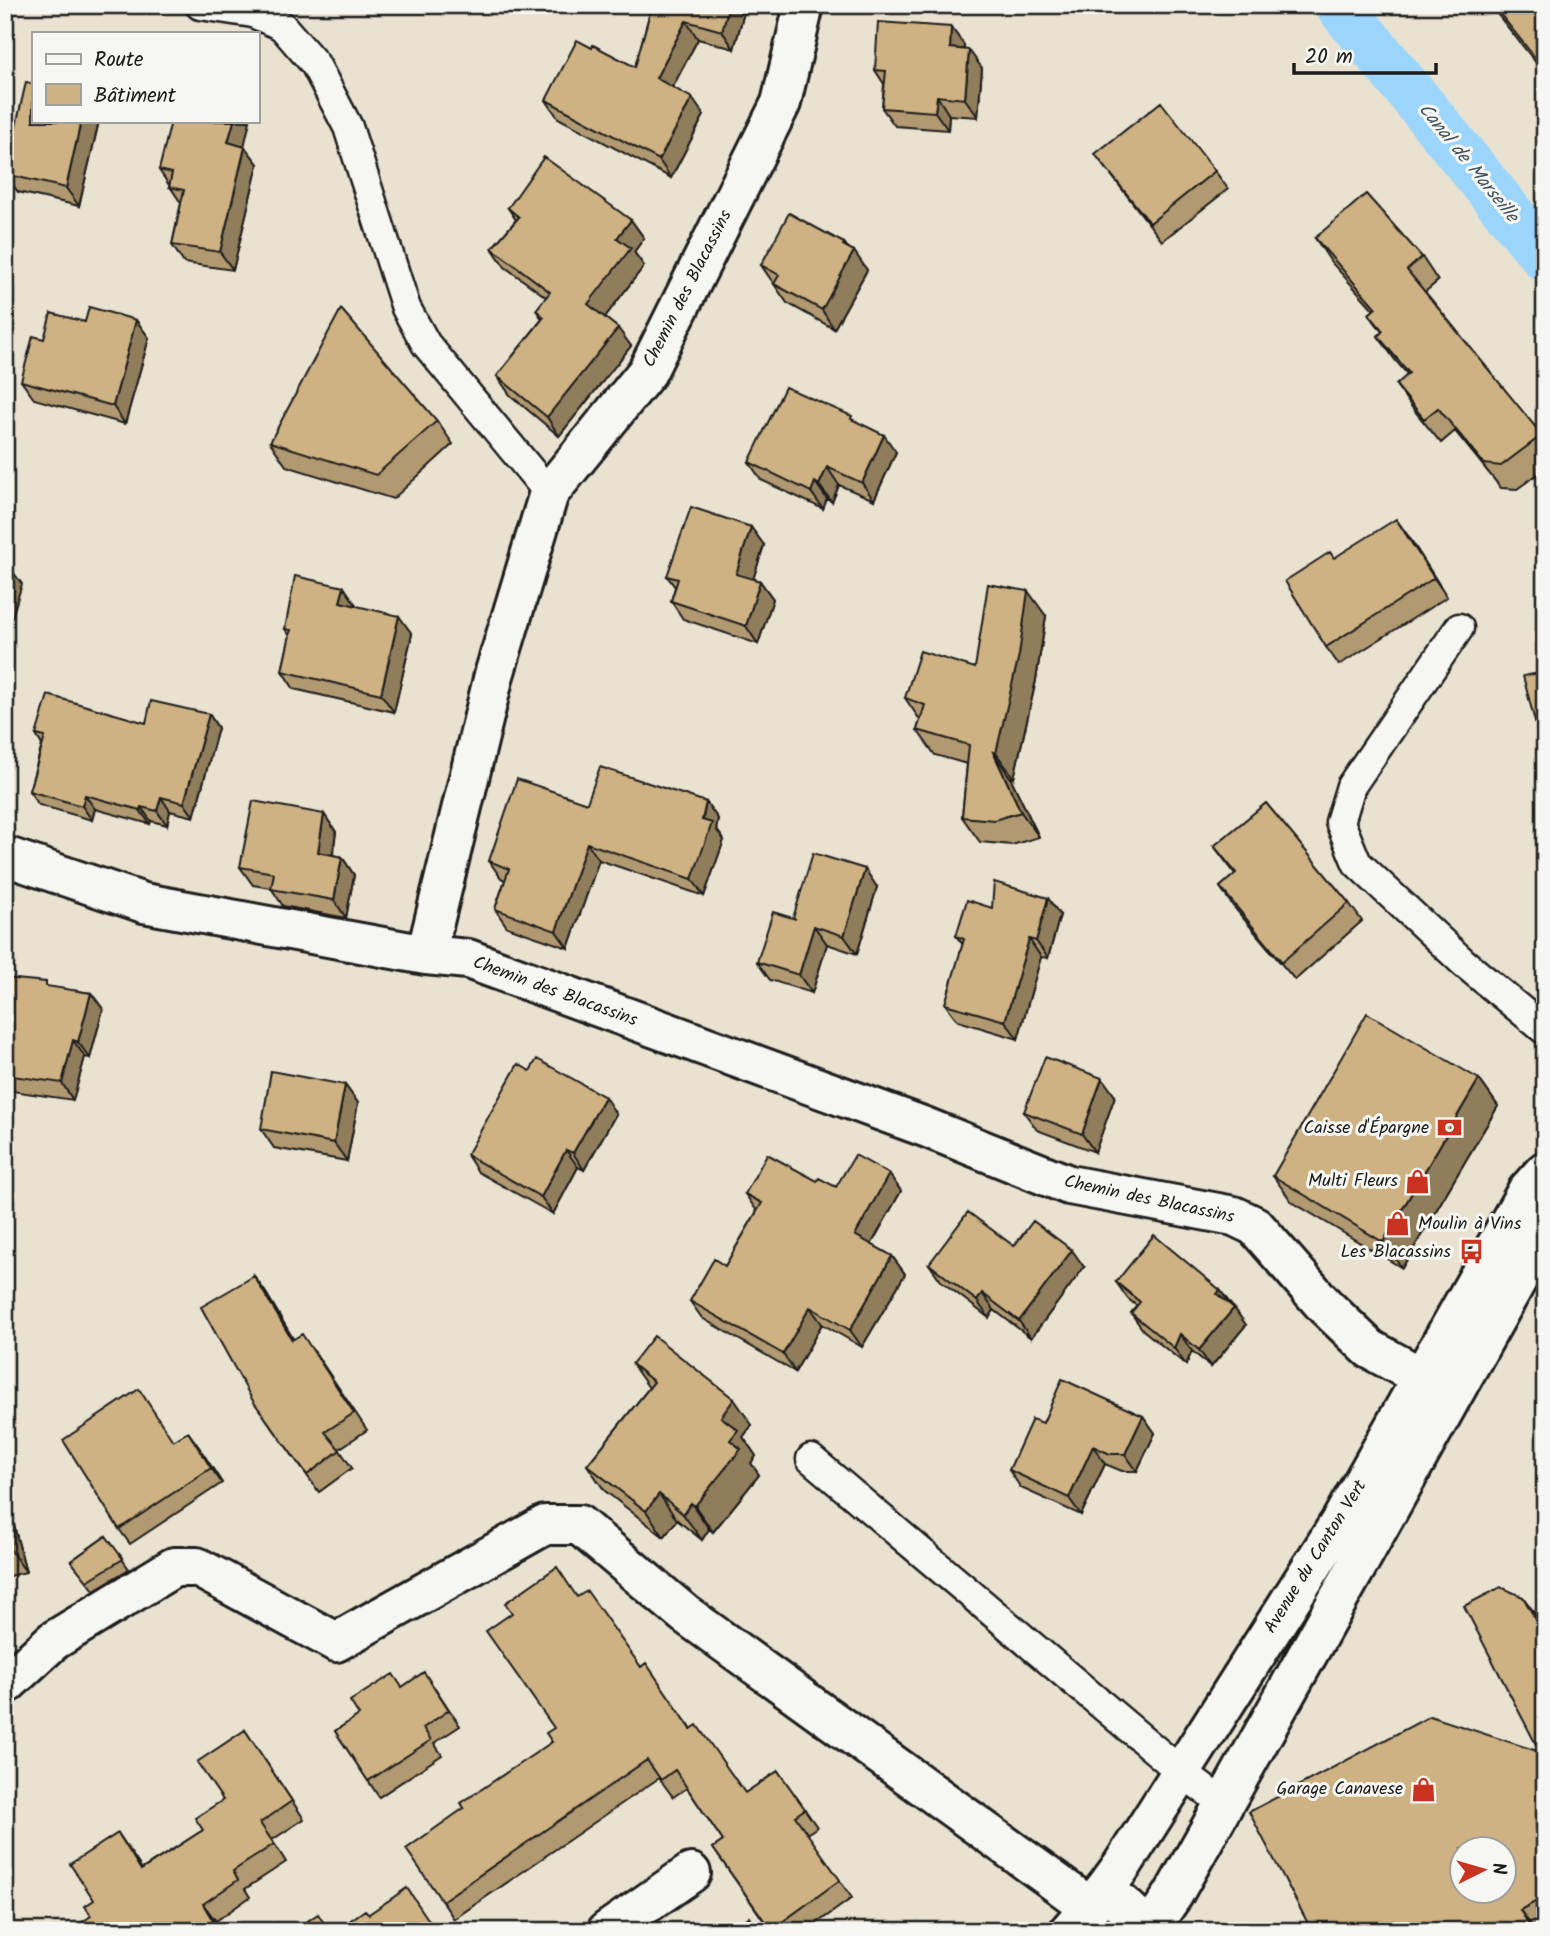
<svg xmlns="http://www.w3.org/2000/svg" width="1550" height="1936" viewBox="0 0 1550 1936" font-family="Kalam,sans-serif">
<style>
.lines{fill:none;stroke-linecap:round;stroke-linejoin:round}
.canal{stroke:#9cd5fb;stroke-width:49}
.service-casing{stroke:#1c1c1c;stroke-width:33}
.minor-casing{stroke:#1c1c1c;stroke-width:44}
.tertiary-casing{stroke:#1c1c1c;stroke-width:44}
.service{stroke:#f6f6f2;stroke-width:28}
.minor{stroke:#f6f6f2;stroke-width:38}
.tertiary{stroke:#f6f6f2;stroke-width:38}
.wall{fill:#b19971;stroke:#1c1c1c;stroke-width:2}
.shaded-wall{fill:#907d5c;stroke:#1c1c1c;stroke-width:2}
.building{fill:#ceb283;stroke:#1c1c1c;stroke-width:2;fill-rule:evenodd}
.labels{text-anchor:middle;dominant-baseline:central;stroke-width:6;stroke-linejoin:round;paint-order:stroke}
.street-label{font-size:18px;fill:#1c1c1c;stroke:#f6f6f2}
.poi-label{font-size:18px;fill:#1c1c1c;stroke:#f6f6f2;text-anchor:end}
.water-label{font-size:19px;font-style:italic;fill:#42545f;stroke:#f6f6f2}
</style>
<rect width="100%" height="100%" fill="#eae2d1"/>
<filter id="ink" filterUnits="userSpaceOnUse"><feTurbulence type="fractalNoise" baseFrequency=".0143" numOctaves="2"/><feDisplacementMap in="SourceGraphic" scale="14" xChannelSelector="R" yChannelSelector="G"/><feConvolveMatrix kernelMatrix="1 2 1 2 8 2 1 2 1" color-interpolation-filters="sRGB"/></filter>
<g filter="url(#ink)">
<g class="lines">
<path class="canal" d="M1339 5 1545 257"/>
<defs>
<path id="service" d="M200 5 253 13 282 26 315 64 348 127 406 308 426 344 549 493
M1459 628 1351 786 1340 822 1357 863 1464 963 1545 1030
M811 1459 1180 1771 1224 1804"/>
<path id="minor" d="M804 5 781 103 647 372 549 493 494 675 426 955 468 959 925 1127 1069 1185 1234 1216 1255 1226 1325 1306 1370 1349 1450 1393
M5 856 144 903 426 955
M5 1685 53 1641 174 1567H197L336 1642 545 1525H579L685 1614 1090 1907
M1105 1889 1152 1931
M607 1931 691 1873"/>
<path id="tertiary" d="M1069 1931 1105 1889 1123 1864 1342 1519 1527 1191 1545 1171
M1148 1931 1173 1895 1545 1230"/>
</defs>
<use href="#service" class="service-casing"/>
<use href="#minor" class="minor-casing"/>
<use href="#tertiary" class="tertiary-casing"/>
<use href="#service" class="service"/>
<use href="#minor" class="minor"/>
<use href="#tertiary" class="tertiary"/>
</g>
<path class="wall" d="M652 5H746L734 49 698 39 672 87 704 115 671 178 558 118 546 100 592 48 635 67Z
M1490 5H1545V74Z
M951 27 964 45V50L982 68 978 117 949 115 948 130 895 126 882 108 884 84 875 70Z
M33 121H99L79 206 18 192 5 174Z
M244 146 258 164 233 270 184 263 172 245 181 203 159 170Z
M1095 154 1215 171 1228 189 1162 241 1108 171Z
M508 208 631 220 644 238 634 252 644 266 605 317 631 346 559 436 510 395 497 376 542 319 536 310 546 297 505 267 492 248 516 220Z
M1315 238 1422 257 1438 281 1425 292 1545 439V469L1517 489 1501 488 1455 431 1441 443 1413 409 1396 385 1408 375 1395 360 1378 336 1382 332 1369 314 1374 310 1331 262Z
M844 243 867 270 834 329 787 303 761 265Z
M136 320 149 338 125 424 34 399 21 381 44 339 85 322Z
M437 421 453 444 393 499 286 466 270 442Z
M856 421 896 452 874 500 839 485 832 502 827 499 823 509 761 480 749 462Z
M1409 537 1447 597 1339 665 1326 647Z
M764 545 753 579 760 581 773 599 758 644 683 619 671 601 675 587 667 576Z
M356 605V606L412 634 394 712 294 689 282 671 290 636 285 629Z
M1046 616 1036 680 1014 778 1010 777 1039 837 1012 845 980 842 962 817 967 764 935 755 917 730 920 720 905 698 975 668Z
M209 714 218 728 194 817 170 811 167 825 151 821 150 824 95 809 92 820 39 805 29 791 42 745 36 735 146 723Z
M706 802 718 819 716 829 724 840 704 896 599 860 568 948 507 927 495 909 505 880 501 878 489 861 587 803Z
M324 814 336 832 333 855 342 857 354 875 346 918 283 906 271 888 253 885 240 867Z
M1214 846 1349 903 1362 921 1295 980 1232 905 1220 887 1235 874Z
M877 887 857 954 827 944 812 993 770 980 757 962 794 918Z
M992 908 1060 915 1048 958 1041 957 1018 1039 958 1021 945 1004 963 945 956 936Z
M5 978 49 987 91 993 103 1009 90 1058 85 1057 73 1100 5 1090Z
M530 1071 616 1114 584 1170 578 1167 553 1214 478 1172 467 1155Z
M1479 1079 1498 1106 1402 1268 1292 1202 1273 1176Z
M345 1085 358 1103 347 1161 274 1148 261 1129Z
M1115 1096 1095 1152 1037 1130 1024 1112Z
M889 1174 901 1191 871 1244 892 1256 905 1274 862 1347 822 1324 795 1372 702 1318 690 1301 725 1266 757 1211 745 1194 817 1181 836 1187Z
M929 1264 1084 1267 1031 1338 994 1310 989 1318 941 1281Z
M254 1276 266 1293 293 1339 314 1351 367 1430 339 1449 352 1468 319 1492 266 1419Z
M1116 1282 1220 1290 1246 1325 1211 1367 1192 1351 1186 1365 1143 1330 1131 1313 1137 1306 1128 1299Z
M632 1364 752 1425 743 1437 756 1456 751 1463 759 1475 713 1532 709 1529 702 1540 677 1520 664 1537 605 1491 587 1465 649 1388Z
M1143 1416 1155 1433 1137 1471H1122L1105 1464 1081 1515 1021 1488 1009 1470 1043 1423Z
M188 1432 222 1483 130 1544 119 1529 174 1441Z
M5 1491 26 1572 5 1577Z
M106 1536 129 1569 94 1590 71 1561Z
M578 1597 641 1667 745 1793 778 1771 817 1827 807 1834 852 1898 806 1931H771L713 1848 723 1841 687 1788 673 1797 659 1778 454 1919 442 1901 464 1808 552 1742Z
M1537 1617H1538L1545 1625V1931H1312L1540 1752Z
M402 1687 435 1688 460 1726 434 1743 442 1755 379 1797 335 1731Z
M245 1730 304 1819 272 1840 286 1862 245 1889 250 1897 216 1921 91 1916 94 1900 118 1833 142 1869 203 1830 223 1800Z"/>
<path class="shaded-wall" d="M729 5H746L734 49 722 31Z
M686 21 698 39 668 96 656 78Z
M951 27 964 45 962 67 950 48Z
M969 50 982 68 978 117 965 99Z
M937 96 949 115 948 130 935 112Z
M692 98 704 115 671 178 659 160Z
M81 121H99L79 206 66 188Z
M234 121H250L241 160 228 142Z
M245 147 258 164 233 270 220 252Z
M631 220 644 238 634 252 644 266 601 322 588 304 617 238Z
M844 243 852 255 854 251 867 270 834 329 822 310Z
M136 320 149 338 125 424 113 406Z
M618 328 631 346 559 436 547 417Z
M884 435 896 452 874 500 862 483Z
M827 467 839 485 832 502 819 485Z
M815 482 827 499 823 509 811 492Z
M1396 519 1409 537 1447 597 1434 578Z
M751 527 764 545 749 592 736 574Z
M5 533 13 544 5 570Z
M10 568 22 584 10 624 5 617V585Z
M760 581 773 599 758 644 746 626Z
M344 587 356 605 352 620 340 602Z
M1028 591 1046 616 1036 680 1014 778 996 753Z
M399 616 412 634 394 712 381 694Z
M209 714 218 728 194 817 184 803Z
M993 752 1010 777 1039 837 1021 812Z
M85 795 95 809 92 820 82 806Z
M161 797 170 811 167 825 157 811Z
M706 802 718 819 716 829 724 840 704 896 692 879Z
M141 807 151 821 150 824 140 810Z
M324 814 336 832 330 870 318 852Z
M587 843 599 860 568 948 556 931Z
M342 857 354 875 346 918 334 900Z
M865 869 877 887 857 954 844 936Z
M1048 898 1060 915 1048 958 1036 941Z
M814 926 827 944 812 993 799 975Z
M1029 939 1041 957 1018 1039 1005 1021Z
M91 993 103 1009 90 1058 78 1042Z
M73 1040 85 1057 73 1100 62 1083Z
M1102 1078 1115 1096 1095 1152 1082 1134Z
M1479 1079 1498 1106 1402 1268 1383 1242Z
M345 1085 358 1103 347 1161 334 1143Z
M605 1097 616 1114 584 1170 573 1153Z
M566 1150 578 1167 553 1214 541 1197Z
M889 1174 901 1191 867 1252 855 1235Z
M1072 1250 1084 1267 1031 1338 1019 1321Z
M892 1256 905 1274 862 1347 850 1330Z
M254 1276 266 1293 304 1357 292 1340Z
M1220 1290 1232 1307 1217 1294Z
M982 1293 994 1310 989 1318 977 1301Z
M810 1307 822 1324 795 1372 783 1354Z
M1234 1308 1246 1325 1211 1367 1199 1350Z
M1180 1334 1192 1351 1186 1365 1174 1348Z
M734 1399 752 1425 743 1437 756 1456 751 1463 759 1475 713 1532 695 1506 730 1440 721 1417Z
M1143 1416 1155 1433 1137 1471 1125 1454Z
M188 1432 199 1447 222 1483 211 1468Z
M1093 1446 1105 1464 1081 1515 1069 1498Z
M5 1491 26 1572 8 1547 5 1535Z
M659 1494 677 1520 664 1537 646 1511Z
M691 1503 709 1529 702 1540 683 1514Z
M1523 1597 1542 1623 1535 1618Z
M203 1904 216 1921 221 1931H219Z
M1520 1910 1535 1931H1532Z"/>
<path class="building" d="M652 5H729L722 31 686 21 656 78 692 98 659 160 546 100 577 40 592 48 593 45 635 67Z
M1493 5H1545V70Z
M878 22 951 27 950 48 969 50 965 99 937 96 935 112 882 108 886 71 875 70Z
M26 82 33 84V121H81L66 188 5 174Z
M1161 102 1215 171 1150 223 1095 154Z
M171 121H234L228 142 245 147 220 252 172 245 184 190 169 187 172 173 159 170Z
M544 157 631 220 617 238 631 248 588 304 618 328 547 417 497 376 544 317 536 310 550 292 492 248 519 217 508 208Z
M1366 194 1422 257 1407 270 1542 435 1501 466 1484 464 1438 408 1424 419 1396 385 1409 373 1378 336 1383 331 1369 314 1376 308 1315 238Z
M789 213 844 243 843 245 854 251 822 310 774 284 779 275 761 265Z
M89 307 136 320 113 406 21 381 33 336 44 339 51 313 85 322Z
M341 309 437 421 376 475 270 442Z
M785 387 852 416 851 419 884 435 862 483 827 467 819 485 815 482 811 492 749 462Z
M691 507 751 527 736 574 760 581 746 626 671 601 678 579 667 576Z
M1396 519 1434 578 1326 647 1285 581 1330 552 1334 558Z
M5 566 10 568 5 585Z
M295 576 344 587 340 602 399 616 381 694 282 671 291 630 285 629Z
M988 584 1028 591 1019 655 996 753 993 752 1021 812 994 820 962 817 969 745 917 730 925 705 905 698 920 651 975 668Z
M1545 672V760L1523 676Z
M48 695 146 723 151 701 209 714 184 803 161 797 157 811 141 807 140 810 85 795 82 806 29 791 45 737 36 735Z
M600 767 706 802 702 820 712 823 692 879 587 843 556 931 495 909 509 869 489 861 517 779 587 803Z
M253 801 324 814 318 852 342 857 334 900 271 889 274 873 240 867Z
M1266 803 1349 903 1282 962 1220 887 1236 873 1214 846Z
M813 853 865 869 844 936 814 926 799 975 757 962 773 912 796 919 793 918Z
M994 882 1048 898 1036 941 1029 939 1005 1021 945 1004 964 939 956 936 967 900 992 908Z
M5 978 46 982V986L91 993 78 1042 73 1040 62 1083 5 1075Z
M1367 1013 1479 1079 1383 1242 1273 1176Z
M1045 1057 1102 1078 1082 1134 1024 1112Z
M537 1059 605 1097 573 1153 566 1150 541 1197 467 1155 518 1064 530 1071Z
M271 1071 345 1085 334 1143 261 1129Z
M767 1154 817 1181 819 1178 836 1187 855 1155 889 1174 855 1235 892 1256 850 1330 810 1307 783 1354 690 1301 714 1259 725 1266 762 1203 745 1194Z
M968 1212 1014 1246 1033 1221 1072 1250 1019 1321 982 1293 977 1301 929 1264Z
M1154 1235 1220 1290 1217 1294 1234 1308 1199 1350 1180 1334 1174 1348 1131 1313 1140 1302 1116 1282Z
M254 1276 292 1340 302 1334 354 1413 325 1432 340 1450 307 1475 253 1401 201 1307Z
M654 1336 734 1399 721 1417 738 1430 730 1440 741 1449 695 1506 691 1503 683 1514 659 1494 646 1511 587 1465 654 1382 632 1364Z
M1062 1379 1143 1416 1125 1454H1110L1093 1446 1069 1498 1009 1470 1032 1419 1043 1423Z
M139 1389 173 1441 188 1432 211 1468 119 1529 63 1440Z
M5 1535 8 1547 5 1548Z
M106 1536 123 1559 87 1581 71 1561Z
M557 1567 577 1597 587 1591 641 1667 646 1663 691 1729 697 1725 745 1793 778 1771 805 1809 795 1816 840 1880 771 1930 713 1848 723 1841 675 1770 661 1780 647 1760 442 1901 406 1849 464 1808 461 1803 552 1742 546 1733 554 1728 486 1631 512 1613 505 1603Z
M1501 1587 1523 1597 1535 1618 1538 1617 1543 1626 1545 1625V1897L1520 1910 1529 1925 1518 1931H1312L1249 1812 1430 1716 1540 1752 1464 1606ZM1462 1849H1504V1891H1462Z
M424 1672 449 1710 423 1728 431 1740 368 1781 335 1731 359 1715 350 1701 393 1674 402 1687Z
M245 1730 292 1801 260 1823 274 1844 233 1871 238 1880 203 1904 219 1931H69L91 1916 85 1906 94 1900 70 1864 118 1833 141 1870 203 1830 195 1818 223 1800 197 1762Z
M407 1888 436 1931H335L365 1910 369 1914Z
M318 1914 329 1931H293Z
M749 1917 758 1931H729Z"/>
</g>
<defs>
<symbol id="bank-bare" viewBox="-9 -9 18 18"><path d="M-6-4H6V4H-6ZM0-2.3a2.3 2.3 0 1 0 0 4.6a2.3 2.3 0 1 0 0-4.6Z" fill="#c8321e" stroke="#f6f6f2" stroke-width="2.5" paint-order="stroke"/></symbol>
<symbol id="shop-bare" viewBox="-9 -9 18 18"><path d="M-5-2.5h2.3a2.7 3.5 0 0 1 5.4 0H5L5.5 6h-11ZM-1.5-2.5h3a1.5 2.3 0 0 0-3 0Z" fill="#c8321e" stroke="#f6f6f2" stroke-width="2.5" paint-order="stroke"/></symbol>
<symbol id="bus-bare" viewBox="-9 -9 18 18"><path d="M-5-6H5V4H4V6H2V4H-2V6H-4V4H-5ZM-3.5-4V0h7V-4ZM-3.5 1.2v1.5H-2V1.2ZM2 1.2v1.5H3.5V1.2Z" fill="#c8321e" stroke="#f6f6f2" stroke-width="2.5" paint-order="stroke"/></symbol>
</defs>
<g fill-rule="evenodd">
<use href="#bank-bare" x="1432" y="1110" width="35" height="35"/>
<use href="#shop-bare" x="1400" y="1164" width="35" height="35"/>
<use href="#shop-bare" x="1380" y="1206" width="35" height="35"/>
<use href="#bus-bare" x="1454" y="1234" width="35" height="35"/>
<use href="#shop-bare" x="1406" y="1772" width="35" height="35"/>
</g>
<g class="labels">
<g class="street-label">
<text transform="translate(688 289) rotate(-63)">Chemin des Blacassins</text>
<text transform="translate(555 992) rotate(20)">Chemin des Blacassins</text>
<text transform="translate(1149 1200) rotate(12)">Chemin des Blacassins</text>
<text transform="translate(1316 1557) rotate(-58)">Avenue du Canton Vert</text>
</g>
<g class="poi-label">
<text x="1429" y="1128">Caisse d'Épargne</text>
<text x="1398" y="1181">Multi Fleurs</text>
<text x="1418" y="1224" text-anchor="start">Moulin à Vins</text>
<text x="1451" y="1252">Les Blacassins</text>
<text x="1403" y="1789">Garage Canavese</text>
</g>
<g class="water-label">
<text transform="translate(1468 163) rotate(51)">Canal de Marseille</text>
</g>
</g>
<rect width="1550" height="1936" fill="none" stroke="#f6f6f2" stroke-width="28"/>
<rect x="14" y="14" width="1522" height="1908" fill="none" stroke="#1c1c1c" stroke-width="2.5" filter="url(#ink)"/>
<rect x="32" y="32" width="228" height="91" fill="#f6f6f2" stroke="#9f9f9c" stroke-width="2"/>
<rect x="46" y="54" width="35" height="10" fill="#f6f6f2" stroke="#9f9f9c" stroke-width="2"/>
<text x="94" y="66" font-size="21" fill="#1c1c1c">Route</text>
<rect x="46" y="84" width="35" height="21" fill="#ceb283" stroke="#9f9f9c" stroke-width="2"/>
<text x="94" y="102" font-size="21" fill="#1c1c1c">Bâtiment</text>
<g transform="translate(1483 1870) rotate(85)"><circle r="33" fill="#f6f6f2" stroke="#9f9f9c" stroke-width="2"/>
<path d="M0-5L12 26L0 18L-12 26Z" fill="#c8321e"/>
<text y="-10" font-size="19" font-weight="bold" text-anchor="middle" fill="#1c1c1c">N</text>
</g>
<path d="M1294 63v10h142v-10" fill="none" stroke="#1c1c1c" stroke-width="3.5"/>
<text x="1305" y="63" font-size="21" fill="#1c1c1c" stroke="#f6f6f2" stroke-width="5" paint-order="stroke">20 m</text>
</svg>
